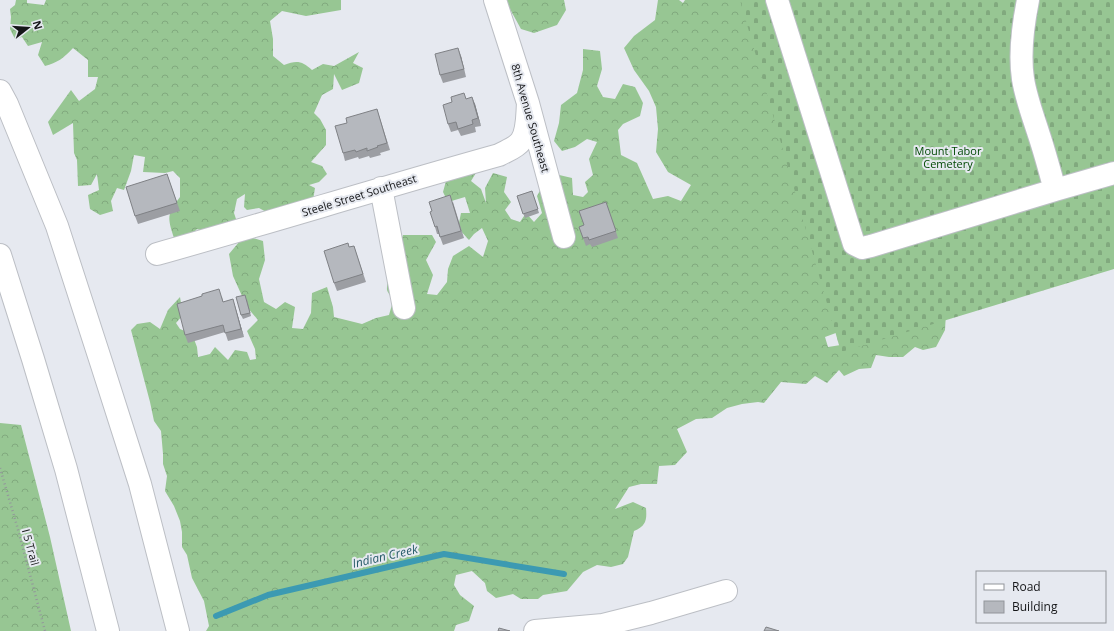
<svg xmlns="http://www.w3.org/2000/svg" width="1114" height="631" viewBox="0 0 1114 631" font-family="'Open Sans',sans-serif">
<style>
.forest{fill:url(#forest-crowns)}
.cemetery{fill:url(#cemetery-stones)}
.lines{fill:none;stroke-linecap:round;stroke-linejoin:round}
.stream{stroke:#3c9ab2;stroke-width:6}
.minor-casing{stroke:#bcbfc5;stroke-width:24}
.highway-casing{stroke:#bcbfc5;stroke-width:24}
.path{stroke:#93969b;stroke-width:2.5;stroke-dasharray:1 3;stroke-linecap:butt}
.minor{stroke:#fff;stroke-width:22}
.highway{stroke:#fff;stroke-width:22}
.wall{fill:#9c9ea3}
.shaded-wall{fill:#7f8185}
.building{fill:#b5b8be;stroke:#7f8185}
.labels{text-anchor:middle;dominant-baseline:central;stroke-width:4;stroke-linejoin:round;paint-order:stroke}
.street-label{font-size:11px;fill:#151618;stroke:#e6e9f0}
.park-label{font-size:11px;fill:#004903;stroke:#e6e9f0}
.water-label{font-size:12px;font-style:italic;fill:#295c6a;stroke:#e6e9f0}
</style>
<defs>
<pattern id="forest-crowns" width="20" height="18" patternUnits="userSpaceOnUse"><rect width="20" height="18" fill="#97c693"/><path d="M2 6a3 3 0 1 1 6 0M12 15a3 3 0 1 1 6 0" fill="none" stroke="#81a97e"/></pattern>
<pattern id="cemetery-stones" width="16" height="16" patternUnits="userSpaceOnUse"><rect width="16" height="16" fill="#97c693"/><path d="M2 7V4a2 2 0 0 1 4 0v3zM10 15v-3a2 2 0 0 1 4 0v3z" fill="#81a97e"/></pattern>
</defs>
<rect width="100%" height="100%" fill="#e6e9f0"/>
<path class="forest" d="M16 0H27V3L44 5 46 0H341V10L306 16 282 11 270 21 273 39V56L284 65C297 60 302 61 312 70L323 64 334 66 359 52 353 63 363 68 359 83 342 90 334 74 333 89 322 95 314 113 320 119 326 130V145L311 162 322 166 327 174 319 182 309 185 315 188 313 200 270 214 259 208 247 210 244 207 245 194 237 199 234 213 237 222 209 233 197 229 186 241 174 238C167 217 167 214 180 197V178L173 171 165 173 143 172 145 157 134 155 131 171 124 190 117 188 111 201 113 211 100 215 90 209 88 195 99 190 97 174 91 185 78 186 77 160 74 153 73 123 53 135 48 122 71 90 79 101 95 89 98 77H88V60L73 48C64 58 57 63 45 66L38 55 42 42 28 46 22 37 15 39 10 29 11 17 10 9 15 5Z
M505 0H564L566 10 557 25 534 33 521 29Z
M658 0H679L683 3 685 0H746L852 327 825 337 828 347 847 344 946 313 945 330 936 347 923 350 915 347 903 357H889L876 355 871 368 859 369 844 376 839 370 827 383 815 376 806 384 781 382 764 403 758 402 742 404 727 408 712 418 696 419 677 429 687 452 675 465 659 466 657 484H641L629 487 615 509 633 502 646 508C647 520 646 526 634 531L628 557 623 564 611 567 597 565 583 572 567 591 543 595 538 599H521L513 594 496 598 487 591 485 583 472 571 456 575 454 585 460 595 474 606 469 621 456 625 454 631H206L209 626 204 601 192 578 187 555 182 547V532L180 521 174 506 165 491 167 476 163 464V454L161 431 154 421 150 402 131 330 137 324 150 322 160 329 168 310 180 297 183 315 176 323 180 329 192 334 197 347 198 357 210 354 215 347 228 360 235 350 247 352 250 360 256 359 255 349 247 331 258 320 247 307 233 276 229 254 239 242 253 238 263 241 265 260 259 279 264 302 276 309 285 302 295 307 292 328 303 329 311 313 312 293 327 287 333 307 334 317 362 324 376 318 389 315 393 301C392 298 388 293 387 290 386 276 398 248 403 235H432L436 242 426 260 433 275 427 294 437 295 447 282 448 269 453 256 469 246 483 257 488 241 482 228 474 234 469 240 458 228 461 213H470L465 197 448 202 443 192 446 181 479 168 471 181 481 189 486 203 485 188 493 173 507 177 504 192 511 202 505 210 511 219 520 222 526 213 534 222 542 213 537 196 544 183 555 174 572 178 573 195 583 197 588 192 585 182 593 175 589 159 597 142 587 139 575 147 562 151 554 141 559 123 561 105 577 93 583 70V49L600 51 602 69 597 86 603 97 615 99 623 84 635 87 643 103 640 116 623 124 618 130 621 155 637 163 653 199 668 196 681 201 691 185 668 172 656 152 658 129 656 107 649 91 634 70 624 48 634 36 655 20Z
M0 423 21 425 50 537 71 631H0Z"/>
<path class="cemetery" d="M740 0H1114V269L841 352Z"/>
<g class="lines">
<path class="stream" d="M216 616 268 595 444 554 564 574"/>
<defs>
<path id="minor" d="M495 0 528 103 564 237
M777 0 854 244 862 248 871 246 1055 190
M1028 0C1023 25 1019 53 1023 79 1026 98 1033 116 1039 135 1045 153 1050 172 1055 190L1114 173
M381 188 404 308
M157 254C271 222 384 187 499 155 506 151 516 148 521 141 528 131 527 115 528 103
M535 631 603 625 651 613 726 591"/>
<path id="highway" d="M0 91 7 104 57 226 102 365 140 484 178 631
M0 255 33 359 66 469 108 631"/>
</defs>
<use href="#minor" class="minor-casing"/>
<use href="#highway" class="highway-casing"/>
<path class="path" d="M0 468 17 526 45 631"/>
<use href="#minor" class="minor"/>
<use href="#highway" class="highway"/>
</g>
<path class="wall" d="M461 56 466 77 443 83 440 75Z
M466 99 475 104 481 126 475 127 476 132 461 136 458 130 451 132 448 124Z
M377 109 390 150 380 153 381 155 370 158 369 156 359 159 358 157 345 161 343 153 347 123Z
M167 174 180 211 138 224 135 216Z
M532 191 539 213 525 218 517 196Z
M453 202 464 238 443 245 439 234H437L435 227Z
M606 202 618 238 592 247 590 244 586 246 579 227 584 225Z
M354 246 366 282 337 291 334 283 349 247Z
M222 297 223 302 235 306 244 337 228 341 225 332 188 343 185 335Z
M247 299 251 316 243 319 241 315Z"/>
<path class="shaded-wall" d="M458 48 461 56 466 77 464 69Z
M472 97 475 104 481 126 478 118Z
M233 299 235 306 244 337 241 329Z"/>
<path class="building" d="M458 48 464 69 440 75 435 54Z
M464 93 466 99 472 97 478 118 472 120 473 124 458 129 456 122 448 124 443 105 452 102 451 97Z
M377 109 387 143 377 146 378 147 367 151V148L356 152 355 150 343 153 335 126 347 123 346 118Z
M167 174 177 203 135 216 126 187Z
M532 191 538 209 523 214 517 196Z
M450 195 461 231 440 237 437 226 435 227 430 212 432 211 429 202Z
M606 202 616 231 589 240 588 237 583 238 579 227 584 225 579 211Z
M348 243 349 247 354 246 363 274 334 283 324 251Z
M219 289 223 302 233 299 241 329 225 333 223 325 185 335 177 304 202 296V294Z
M245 295 250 313 241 315 236 297Z
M766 627 779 631H764Z
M499 628 510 631H498Z"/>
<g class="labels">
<g class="street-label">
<text transform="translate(531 118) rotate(74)">8th Avenue Southeast</text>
<text transform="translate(359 195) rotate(-17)">Steele Street Southeast</text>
<text transform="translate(31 547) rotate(75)">I 5 Trail</text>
</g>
<g class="park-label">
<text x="948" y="150">Mount Tabor<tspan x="948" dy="13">Cemetery</tspan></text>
</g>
<g class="water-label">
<text transform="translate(385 556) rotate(-13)">Indian Creek</text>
</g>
</g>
<rect x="976" y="571" width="130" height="52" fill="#e6e9f0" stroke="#92959a"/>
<rect x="984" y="584" width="20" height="6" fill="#ffffff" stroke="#92959a"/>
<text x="1012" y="591" font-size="12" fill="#151618">Road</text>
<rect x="984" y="601" width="20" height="12" fill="#b5b8be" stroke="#92959a"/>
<text x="1012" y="611" font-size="12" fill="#151618">Building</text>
<g transform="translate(28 28) rotate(73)" stroke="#e6e9f0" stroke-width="3" paint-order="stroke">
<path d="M0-3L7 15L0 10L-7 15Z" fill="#151618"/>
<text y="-6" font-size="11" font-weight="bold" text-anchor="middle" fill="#151618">N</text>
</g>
</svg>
